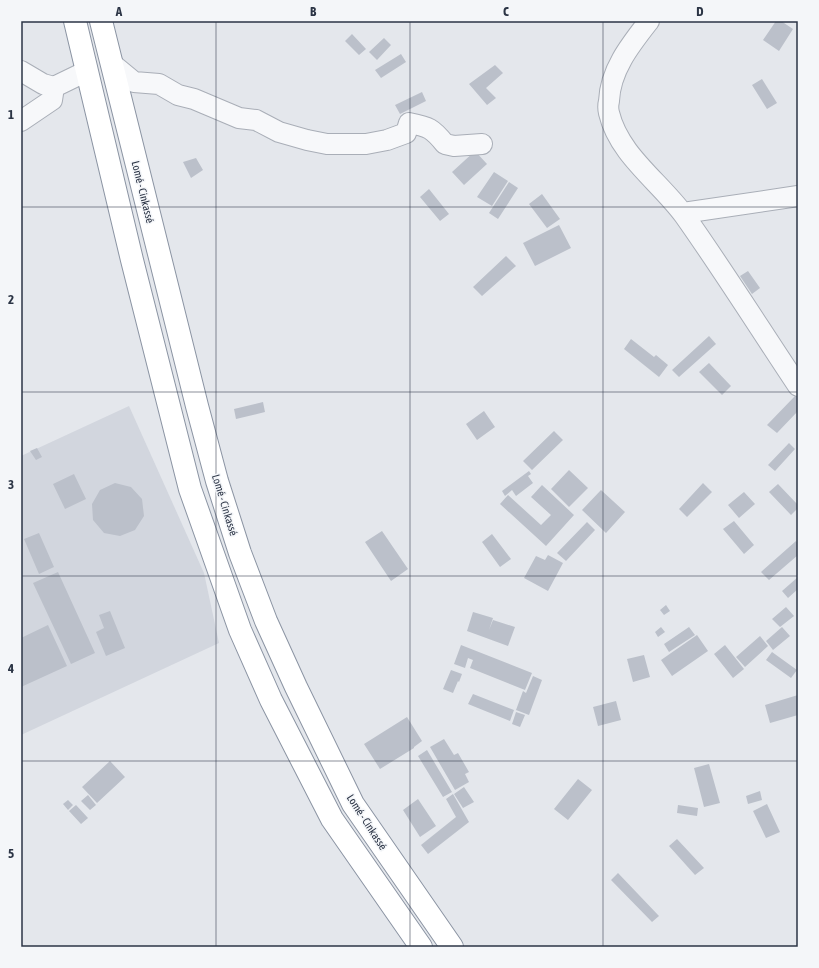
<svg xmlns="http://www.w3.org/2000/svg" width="819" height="968" viewBox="0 0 819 968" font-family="'Asap Condensed',sans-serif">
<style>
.built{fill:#d2d6de}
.building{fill:#bbc0ca}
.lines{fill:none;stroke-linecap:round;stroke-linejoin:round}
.minor-casing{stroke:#a9aeb7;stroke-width:22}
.trunk-casing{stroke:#8b94a3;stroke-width:24}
.minor{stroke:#f7f8fa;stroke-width:20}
.trunk{stroke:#fff;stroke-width:22}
.grid{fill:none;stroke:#2b3445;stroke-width:1;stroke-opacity:0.55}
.labels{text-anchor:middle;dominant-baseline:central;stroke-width:3;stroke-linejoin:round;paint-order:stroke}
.street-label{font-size:11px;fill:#2b3445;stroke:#f4f6f9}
.neatline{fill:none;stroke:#2b3445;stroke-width:1.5}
.grid-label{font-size:13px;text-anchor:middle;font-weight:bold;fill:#2b3445}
</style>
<rect width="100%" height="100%" fill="#e4e7ec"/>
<path class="built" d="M129 406 204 573 219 643 21 735V456Z"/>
<path class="building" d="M776 21H781L793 29 779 51 763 40Z
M352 34 366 49 359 55 345 41Z
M384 38 391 45 377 60 369 52Z
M401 54 406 62 381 78 375 70Z
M495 65 503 73 486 88 496 98 487 105 469 84Z
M762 79 777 103 767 109 752 85Z
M422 92 426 101 400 114 395 105Z
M475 151 487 164 464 185 452 172Z
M196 158 203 170 191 178 183 162Z
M494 172 508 181 492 206 477 197Z
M509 182 518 188 498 219 489 213Z
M429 189 449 214 440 221 420 197Z
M542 194 560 219 547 228 529 204Z
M559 225 571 248 535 266 523 243Z
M506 256 516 266 482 296 473 287Z
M748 271 760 288 752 294 740 276Z
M709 336 716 344 679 377 672 370Z
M631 339 654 357 656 355 668 365 659 377 624 349Z
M709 363 731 386 722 395 699 372Z
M795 396 798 398V411L777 433 767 425Z
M263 402 265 412 236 419 234 409Z
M484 411 495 427 477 440 466 424Z
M554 431 563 440 532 470 523 461Z
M789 443 795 449 775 471 768 465Z
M37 448 42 457 36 460 30 451Z
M569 470 588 488 569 507 551 489Z
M529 471 531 474 528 476 533 483 516 496 512 490 505 496 502 491Z
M74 474 86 499 65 509 53 484Z
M115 483 131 487 142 499 144 516 135 530 120 536 104 533 93 520 92 504 100 490Z
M703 483 712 492 687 517 679 509Z
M778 484 798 505V508L791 515 769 492Z
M542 485 574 515 546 546 500 504 508 495 541 525 551 515 531 497Z
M601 490 625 512 606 533 582 510Z
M744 492 755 504 739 518 728 505Z
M734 521 754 545 744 554 723 529Z
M587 522 595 530 566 561 557 553Z
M382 531 408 569 391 581 365 542Z
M39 533 54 567 39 574 24 539Z
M492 534 511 559 500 567 482 542Z
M796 541 798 544V555L769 580 761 572Z
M548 555 563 563 548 591 524 578 536 556 545 560Z
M58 572 95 653 71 664 33 583Z
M798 577V589L788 598 782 591Z
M666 605 670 611 664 615 660 610Z
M786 607 794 616 780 627 772 619Z
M110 611 125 648 106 656 96 632 104 628 99 615Z
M473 612 493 618 489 630 493 620 515 627 508 646 467 631Z
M48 625 67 666 21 687V638Z
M661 627 665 632 658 637 655 632Z
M689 627 695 635 669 652 664 644Z
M782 627 790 636 773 650 766 641Z
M697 635 708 651 672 676 661 660Z
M760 636 768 646 745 667 736 657Z
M461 645 532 673 525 690 470 668 473 660 468 658 465 668 454 664Z
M725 645 744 669 733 678 714 654Z
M772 652 797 670 791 678 766 660Z
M644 655 650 677 633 682 627 659Z
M451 670 462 674 459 682 458 681 453 693 443 689Z
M533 676 542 680 529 715 516 710 523 691 526 693Z
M473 694 514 710 510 721 468 704Z
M798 695V715L770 723 765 705Z
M616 701 621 720 598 726 593 707Z
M516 712 525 715 520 727 512 724Z
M407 717 422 741 414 747V748L380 769 364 744Z
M444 739 454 755 458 753 469 772 465 774 469 782 455 790 430 747Z
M427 750 452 792 443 797 418 756Z
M110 761 125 777 97 803 82 787Z
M709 764 720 803 704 807 694 768Z
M578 779 592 790 568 820 554 809Z
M464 787 474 802 463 808 454 794Z
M760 791 762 800 748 804 746 796Z
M453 794 469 822 428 854 421 845 456 817 446 799Z
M88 795 96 805 90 810 81 801Z
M418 799 436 826 420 837 403 810Z
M68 800 73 805 68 810 63 804Z
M767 804 780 832 766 838 753 811Z
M76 805 88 818 81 824 69 811Z
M678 805 698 808 697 816 677 813Z
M677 839 704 868 695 875 669 846Z
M618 873 659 916 652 922 611 880Z"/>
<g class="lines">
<defs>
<path id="minor" d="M649 21C631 44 610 70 609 101 608 105 608 109 609 113 619 155 659 181 684 215 723 270 760 329 798 386
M111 63 134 82 159 84 178 95 194 99 239 118 256 120 279 132 307 140 327 144H366L387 140 406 133 409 123C429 127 432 128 445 144L454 146 482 144
M21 71 43 84 54 87 87 71
M21 121 52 100 54 87
M683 213 798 196"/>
<path id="trunk" d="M75 21 132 260 190 489 240 630 271 700 332 819 421 947
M101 21 197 406 217 481 240 553 266 621 296 687 353 804 452 947"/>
</defs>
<use href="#minor" class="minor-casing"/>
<use href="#trunk" class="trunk-casing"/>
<use href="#minor" class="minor"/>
<use href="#trunk" class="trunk"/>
</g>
<path class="grid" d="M216 21V947M410 21V947M603 21V947M21 207H798M21 392H798M21 576H798M21 761H798"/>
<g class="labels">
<g class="street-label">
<text transform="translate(143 192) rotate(76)">Lomé - Cinkassé</text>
<text transform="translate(225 505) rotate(73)">Lomé - Cinkassé</text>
<text transform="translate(367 822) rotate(57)">Lomé - Cinkassé</text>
</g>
</g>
<rect width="819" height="968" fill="none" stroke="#f4f6f9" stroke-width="44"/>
<rect x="22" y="22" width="775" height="924" class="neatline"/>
<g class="grid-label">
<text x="119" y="16">A</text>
<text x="313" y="16">B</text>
<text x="506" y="16">C</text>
<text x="700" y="16">D</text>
<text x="11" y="119">1</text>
<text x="11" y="304">2</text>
<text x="11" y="489">3</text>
<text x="11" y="673">4</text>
<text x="11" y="858">5</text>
</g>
</svg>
